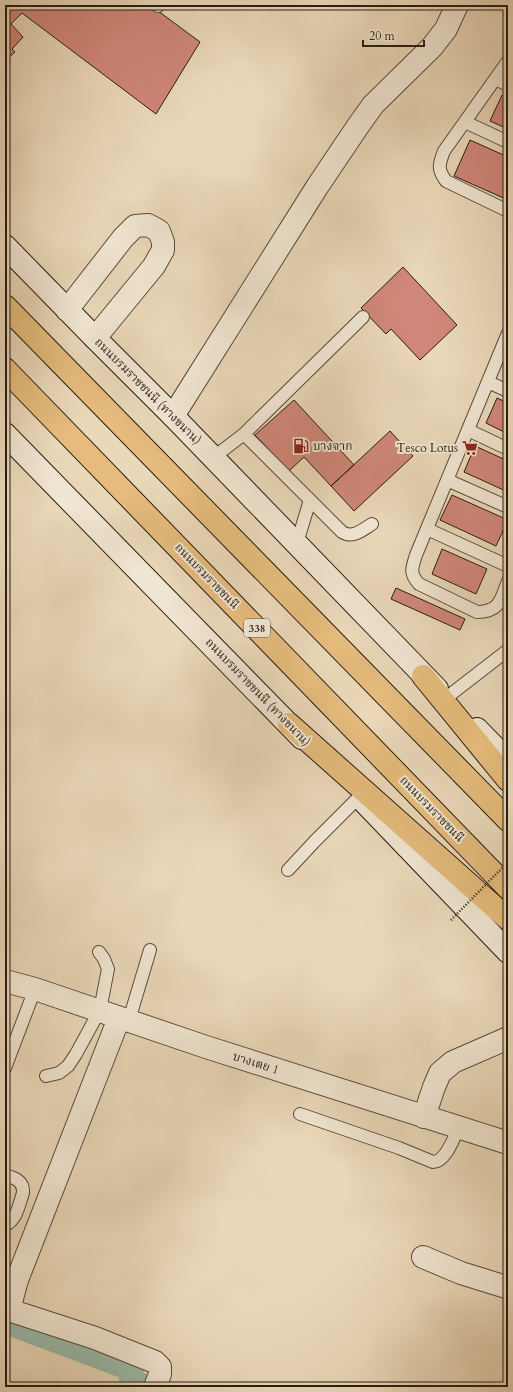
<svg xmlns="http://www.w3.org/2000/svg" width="513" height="1392" viewBox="0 0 513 1392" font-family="Cardo,'Noto Serif Thai',serif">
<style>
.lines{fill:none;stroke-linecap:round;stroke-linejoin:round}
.stream{stroke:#6b7b6d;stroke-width:6}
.canal{stroke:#99bba9;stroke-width:22}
.building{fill:#d08779;stroke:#261c14}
.lane-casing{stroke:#574b3d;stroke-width:14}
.street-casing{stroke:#574b3d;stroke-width:24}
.secondary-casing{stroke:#261c14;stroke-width:24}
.highway-casing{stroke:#261c14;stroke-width:24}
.lane{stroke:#f1e6d2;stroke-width:12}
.street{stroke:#f1e6d2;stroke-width:22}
.secondary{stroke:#f1e6d2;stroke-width:22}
.highway{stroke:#e5bc7c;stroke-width:22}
.path-bridge{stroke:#261c14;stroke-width:2.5;stroke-dasharray:1 2;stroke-linecap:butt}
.labels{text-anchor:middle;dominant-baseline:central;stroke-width:4;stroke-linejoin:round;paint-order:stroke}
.shield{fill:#f1e6d2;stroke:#63594d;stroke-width:1}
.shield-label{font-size:11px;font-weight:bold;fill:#261c14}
.street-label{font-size:12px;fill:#261c14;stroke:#f1e6d2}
.poi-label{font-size:12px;fill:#261c14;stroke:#f1e6d2;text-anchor:start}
</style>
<rect width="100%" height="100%" fill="#ead8b9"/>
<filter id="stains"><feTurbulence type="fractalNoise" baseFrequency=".005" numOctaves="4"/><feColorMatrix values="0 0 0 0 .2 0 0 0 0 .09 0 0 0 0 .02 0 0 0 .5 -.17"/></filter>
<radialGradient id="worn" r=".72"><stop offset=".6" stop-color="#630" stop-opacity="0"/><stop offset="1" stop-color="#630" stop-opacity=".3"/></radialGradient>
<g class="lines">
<path class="stream" d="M128 1387 130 1380"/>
<path class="canal" d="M5 1323 133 1371 130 1380 152 1387"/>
</g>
<path class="building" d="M5 5H150L200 42 156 114 22 13 11 24 23 37 12 49 15 52 5 61Z
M502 95 508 97V129L490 121Z
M470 140 508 157V200L454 176Z
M403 267 457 325 420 360 391 329 386 334 361 308Z
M497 398 508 403V434L486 423Z
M294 400 354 465 331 486 304 457 289 471 255 435Z
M390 431 413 456 354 511 331 486Z
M475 446 508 461V492L464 472Z
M452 495 508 520 496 546 440 520Z
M442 549 487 569 476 594 432 574Z
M396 588 465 619 460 630 391 599Z
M508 607V619L504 618Z"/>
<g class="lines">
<defs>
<path id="lane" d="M157 5 158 6
M508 61 444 151C439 164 437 169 446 181L508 211
M495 79 508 85
M465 122 508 142
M508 333 416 555C412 568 409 573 419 584L477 612C500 612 501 599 508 581
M488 382 508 391
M468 430 508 449
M244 434 363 317
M214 457 244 434 342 532C353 539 362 530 372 524
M447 480 508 507
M427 529 508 566
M297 543 310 500
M446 698 508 650
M288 870 315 841 359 797
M129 1020 150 950
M5 1068 35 989
M46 1076 59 1073 68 1066 76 1054 100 1010 108 969 104 959 99 952
M300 1114 399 1148 433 1162C446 1162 454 1137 459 1127
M5 1175C15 1178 24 1181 23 1193 19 1204 17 1220 5 1225"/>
<path id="street" d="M67 310 123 238 135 226 148 225 159 231 163 242V250L154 266 95 338
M173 416 317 187 358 126 373 105 432 47 446 29 457 5
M5 981 35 989 206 1047 508 1143
M119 1018 17 1280 10 1306 15 1312 95 1338 155 1362 160 1367V1374L155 1387
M424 1117 434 1087 440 1073 453 1062 508 1038
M423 1257 461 1273 506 1287H508"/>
<path id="secondary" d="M5 246 95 338 173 416 437 689
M5 434 302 738
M477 729 508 761
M365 803 508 952"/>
<path id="highway" d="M5 306 508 820
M5 369 508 888
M423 676 508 780
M289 724 508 919"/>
</defs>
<use href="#lane" class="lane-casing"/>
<use href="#street" class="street-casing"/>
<use href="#secondary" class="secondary-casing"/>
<use href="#highway" class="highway-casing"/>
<use href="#lane" class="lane"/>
<use href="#street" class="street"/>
<use href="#secondary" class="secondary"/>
<use href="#highway" class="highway"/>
<path class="path-bridge" d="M451 920 508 862"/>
</g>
<defs>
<symbol id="fuel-bare" viewBox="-9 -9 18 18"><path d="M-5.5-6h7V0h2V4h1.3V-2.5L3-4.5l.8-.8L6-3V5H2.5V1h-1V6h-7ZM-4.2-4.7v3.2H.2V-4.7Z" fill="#8f2418" stroke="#f1e6d2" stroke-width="2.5" paint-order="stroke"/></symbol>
<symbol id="supermarket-bare" viewBox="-9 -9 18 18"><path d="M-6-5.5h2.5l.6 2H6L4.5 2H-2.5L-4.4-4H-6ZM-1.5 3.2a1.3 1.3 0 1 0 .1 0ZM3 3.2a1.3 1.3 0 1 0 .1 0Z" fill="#8f2418" stroke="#f1e6d2" stroke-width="2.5" paint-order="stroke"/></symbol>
</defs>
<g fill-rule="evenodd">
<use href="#fuel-bare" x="290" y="435" width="22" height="22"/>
<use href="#supermarket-bare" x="459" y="437" width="22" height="22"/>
</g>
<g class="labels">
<rect class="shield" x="244" y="619" width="26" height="18" rx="3"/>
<g class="shield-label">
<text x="257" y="628">338</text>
</g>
<g class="street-label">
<text transform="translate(148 391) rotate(45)">ถนนบรมราชชนนี (ทางขนาน)</text>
<text transform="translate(207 576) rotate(46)">ถนนบรมราชชนนี</text>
<text transform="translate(258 692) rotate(46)">ถนนบรมราชชนนี (ทางขนาน)</text>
<text transform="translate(432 809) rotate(46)">ถนนบรมราชชนนี</text>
<text transform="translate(256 1063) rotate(18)">บางเตย 1</text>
</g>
<g class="poi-label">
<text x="313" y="446">บางจาก</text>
<text x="458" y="448" text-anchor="end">Tesco Lotus</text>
</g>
</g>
<rect width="513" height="1392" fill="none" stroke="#ead8b9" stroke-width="20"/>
<rect x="6" y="6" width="501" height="1380" fill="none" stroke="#261c14" stroke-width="2"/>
<rect x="10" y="10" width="493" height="1372" fill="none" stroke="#261c14"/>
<path d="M363 40v6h61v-6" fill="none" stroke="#261c14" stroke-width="2"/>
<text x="369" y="40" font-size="12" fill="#261c14" stroke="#f1e6d2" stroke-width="3" paint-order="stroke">20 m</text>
<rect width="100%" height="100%" filter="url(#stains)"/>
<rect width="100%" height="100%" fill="url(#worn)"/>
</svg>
